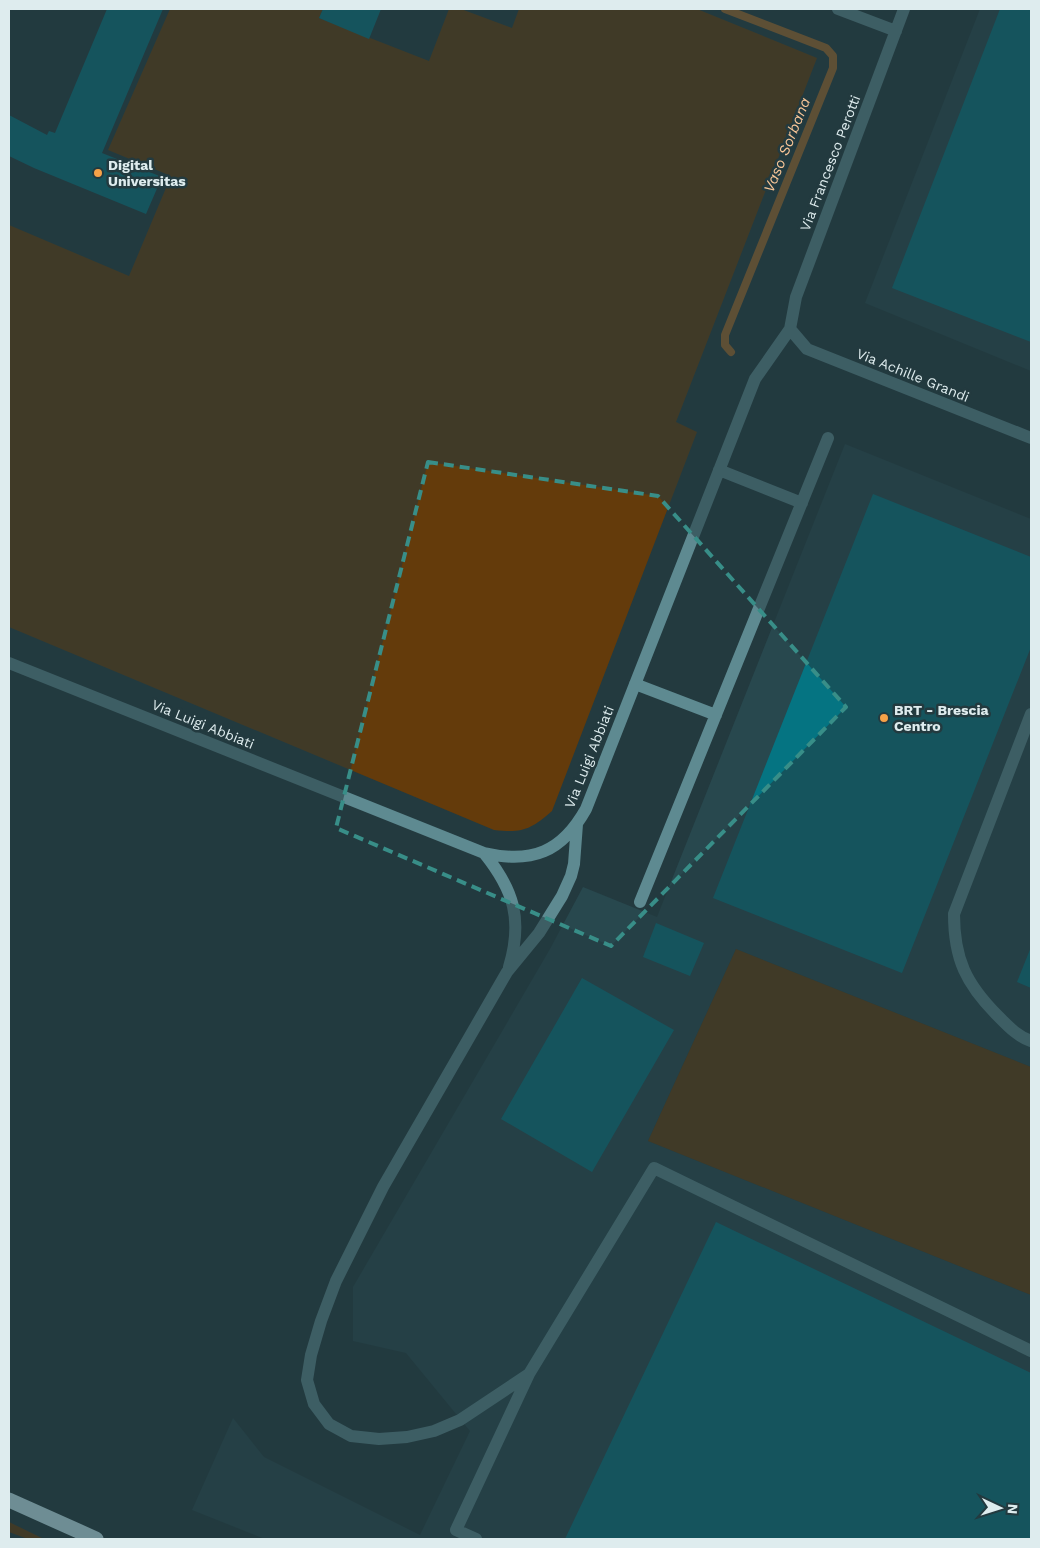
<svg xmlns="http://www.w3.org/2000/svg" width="1040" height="1548" viewBox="0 0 1040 1548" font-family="'Work Sans',sans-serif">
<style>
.built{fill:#28484e}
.green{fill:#643b0b}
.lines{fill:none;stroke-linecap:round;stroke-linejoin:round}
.stream{stroke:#a56929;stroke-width:8}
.building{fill:#057482}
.minor{stroke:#5e8a91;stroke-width:12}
.highway{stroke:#c9f2fa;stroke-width:15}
.marked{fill:none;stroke:#388e88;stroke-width:4;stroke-dasharray:10 6;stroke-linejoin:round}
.poi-dot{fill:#f6a248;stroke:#233a3f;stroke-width:2}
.labels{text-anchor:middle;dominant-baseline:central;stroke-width:5;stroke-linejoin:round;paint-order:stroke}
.street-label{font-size:14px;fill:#deecee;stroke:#233a3f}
.poi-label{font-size:14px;font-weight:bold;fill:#deecee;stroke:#233a3f;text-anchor:start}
.water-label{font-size:15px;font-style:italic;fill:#f7c597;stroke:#233a3f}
</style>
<rect width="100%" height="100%" fill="#233a3f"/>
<path class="built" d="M980 9H1031V371L865 303Z
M845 444 1031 519V1067L736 949 648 1141 1031 1295V1539H265L192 1510 233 1418 264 1457 420 1535 470 1431 406 1353 353 1341V1287L550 949 583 887 657 917Z"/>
<path class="green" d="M170 9H323L319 18 429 61 449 9H461L512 28 519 9H697L817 58 676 422 697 432 552 811C530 830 523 833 494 830L9 627V225L129 276 171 176 108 150Z
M736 949 1031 1067V1295L648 1141Z
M9 1522 44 1539H28L9 1532Z"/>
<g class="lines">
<path class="stream" d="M725 9 826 48 833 56V68L725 335V345L731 352"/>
</g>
<path class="building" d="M107 9H163L102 153 162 177 146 214 34 168 9 156V115L47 135 49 131 55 133Z
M323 9H381L369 39 319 18Z
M1000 9H1031V342L892 288Z
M873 494 1031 557V647L902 973 713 898Z
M656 923 704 943 690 976 643 957Z
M1031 947V988L1017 982Z
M582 978 674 1030 592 1172 501 1119Z
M716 1222 1031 1373V1539H565Z"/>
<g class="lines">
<path class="minor" d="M838 9 896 31
M790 329 807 349 1031 438
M719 470 802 503
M9 663 484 853C532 864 562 852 586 809L755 379 790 329 796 297 904 9
M635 684 716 715
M1031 714 954 914C954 959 966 984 998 1016 1009 1027 1017 1036 1031 1041
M484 853C514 890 523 920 509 967
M640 902 828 438
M529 1374 460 1420 434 1431 407 1437 379 1439 351 1436 329 1424 314 1404 307 1380 311 1355 321 1321 336 1281 383 1187 507 972 539 933 562 896 571 876 574 864 577 824
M476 1539 456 1530 529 1374 654 1168 1031 1351"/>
<path class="highway" d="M9 1500 96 1539"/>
</g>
<path d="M0 0H1040V1548H0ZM428 462 658 496 846 707 611 946 336 828Z" fill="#233a3f" fill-opacity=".55" fill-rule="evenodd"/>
<path class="marked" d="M428 462 658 496 846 707 611 946 336 828Z"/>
<g class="poi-dot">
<circle cx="98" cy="173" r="5"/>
<circle cx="884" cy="718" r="5"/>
</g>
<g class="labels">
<g class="street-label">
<text transform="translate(830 163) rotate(-69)">Via Francesco Perotti</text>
<text transform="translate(913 375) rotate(22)">Via Achille Grandi</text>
<text transform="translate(203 724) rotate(22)">Via Luigi Abbiati</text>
<text transform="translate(589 757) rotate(-68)">Via Luigi Abbiati</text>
</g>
<g class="poi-label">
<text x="108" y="165">Digital<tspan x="108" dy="16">Universitas</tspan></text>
<text x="894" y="710">BRT - Brescia<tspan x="894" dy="16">Centro</tspan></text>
</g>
<g class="water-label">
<text transform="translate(787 145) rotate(-68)">Vaso Sorbana</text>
</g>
</g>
<rect width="1040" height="1548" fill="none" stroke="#deecee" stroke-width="20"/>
<g transform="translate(1000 1508) rotate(94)" stroke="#233a3f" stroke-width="4" paint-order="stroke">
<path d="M0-4L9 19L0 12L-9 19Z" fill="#deecee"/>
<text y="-8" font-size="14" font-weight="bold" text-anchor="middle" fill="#deecee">N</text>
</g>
</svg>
